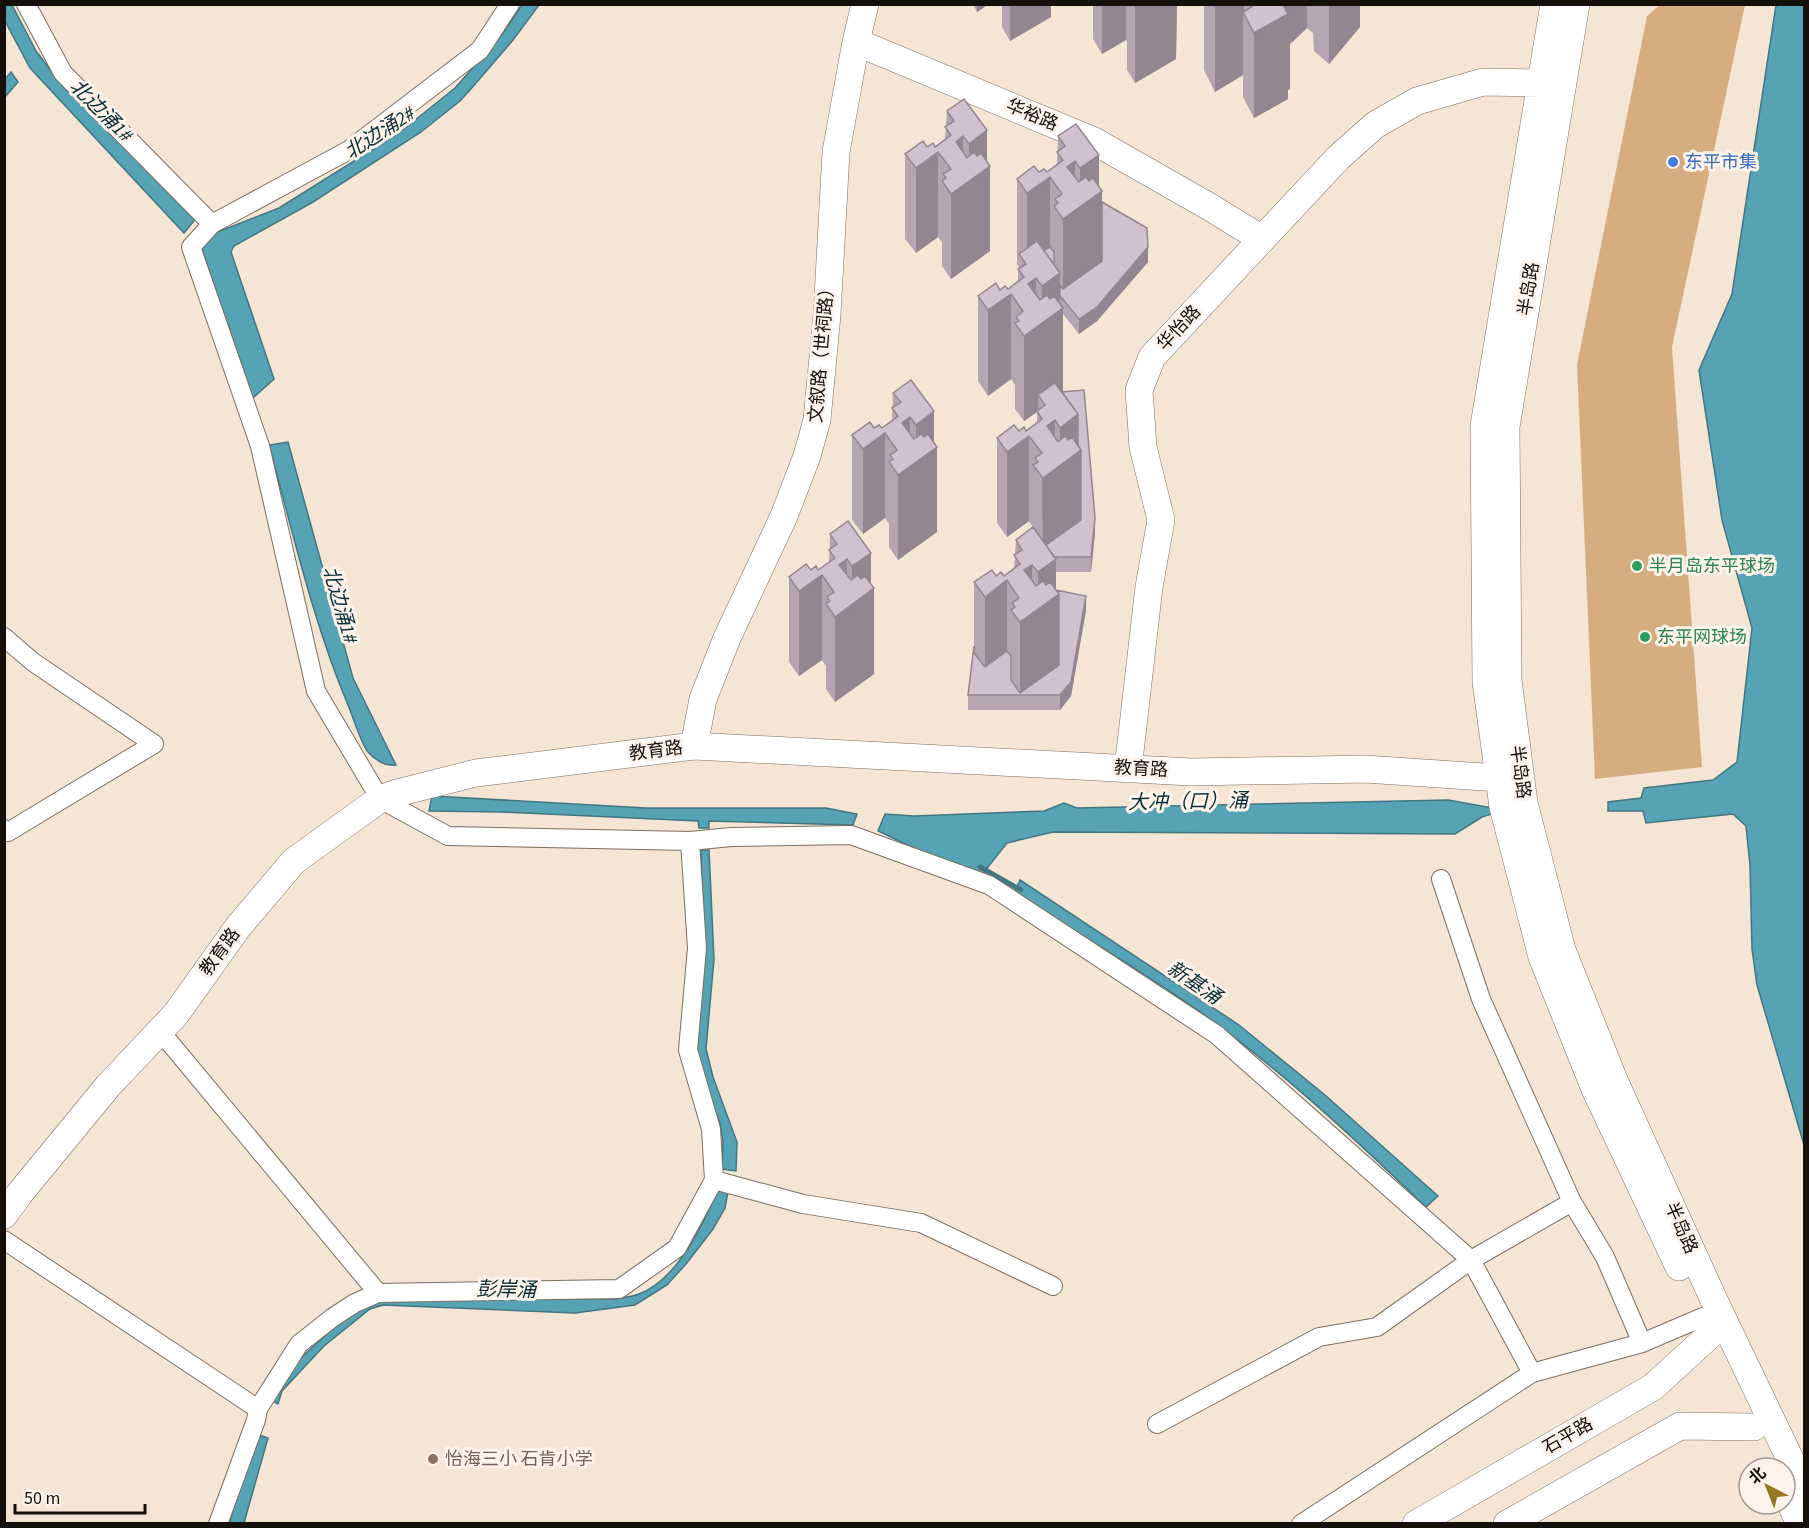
<svg xmlns="http://www.w3.org/2000/svg" width="1809" height="1528" viewBox="0 0 1809 1528" font-family="'Source Sans 3','Noto Sans SC',sans-serif">
<style>
.green{fill:#d6ad81}
.water{fill:#55a3b5;stroke:#427782;stroke-width:1.5}
.lines{fill:none;stroke-linecap:round;stroke-linejoin:round}
.stream{stroke:#427782;stroke-width:5}
.street-casing{stroke:#7c6f60;stroke-width:20}
.secondary-casing{stroke:#7c6f60;stroke-width:28}
.street{stroke:#fff;stroke-width:18}
.secondary{stroke:#fff;stroke-width:27}
.wall{fill:#b4a5b1}
.shaded-wall{fill:#928690}
.building{fill:#d1c0ce;stroke:#928690;stroke-width:1.5}
.shop-dot{fill:#3f7fe0;stroke:#fdf3ea;stroke-width:2}
.leisure-dot{fill:#2e9e5b;stroke:#fdf3ea;stroke-width:2}
.education-dot{fill:#8d6e63;stroke:#fdf3ea;stroke-width:2}
.labels{text-anchor:middle;dominant-baseline:central;stroke-width:6;stroke-linejoin:round;paint-order:stroke}
.street-label{font-size:18px;fill:#15100a;stroke:#fdf3ea}
.shop-label{font-size:18px;fill:#366cbe;stroke:#fdf3ea;text-anchor:start}
.leisure-label{font-size:18px;fill:#27864d;stroke:#fdf3ea;text-anchor:start}
.education-label{font-size:18px;fill:#785e54;stroke:#fdf3ea;text-anchor:start}
.water-label{font-size:20px;font-style:italic;fill:#072f37;stroke:#fdf3ea}
</style>
<rect width="100%" height="100%" fill="#f4e5d5"/>
<path class="green" d="M1660 5H1745L1672 347 1702 767 1595 779 1577 365 1647 16Z"/>
<path class="water" d="M4 5H12L36 51 62 85 197 217 184 233 30 68 5 21Z
M522 5H539L513 40 470 90 460 101 421 132 313 202 234 246 231 252 274 379 253 398 201 247 215 233 279 208 399 133 455 88 501 36Z
M1776 5H1804V1145L1757 985 1752 949 1750 865 1746 826 1733 814 1646 823 1643 811H1608V802L1641 798 1644 788 1713 780 1737 762 1752 628 1722 520 1699 370 1732 294Z
M11 72 18 82 5 97V79Z
M288 442 353 678 396 765C386 767 375 760 368 752 361 743 353 717 348 705 313 622 293 533 269 445Z
M432 796 646 808H826L857 814 853 825 709 821V828H699L698 821 501 812 429 811Z
M1448 800 1493 808 1492 814 1482 817 1455 834 1053 832 1007 843 981 876 968 874 878 831 885 814 914 816 1044 811 1064 803 1077 808Z
M701 850H709L714 959 706 1049 713 1077 737 1142 736 1171 722 1169 723 1142 720 1123 705 1086 695 1056 703 945Z
M1020 880 1239 1025 1325 1095 1438 1196 1426 1207C1354 1138 1280 1069 1199 1011 1139 969 1076 932 1014 893Z
M718 1187 728 1192 725 1208 713 1229 686 1264 667 1285 635 1305 575 1313 383 1305 370 1309 324 1346 282 1391 278 1404 270 1400 277 1385 303 1356 357 1306 404 1297 616 1299C623 1297 632 1297 639 1294 677 1280 705 1223 718 1187Z
M256 1434 268 1438 244 1523 229 1524Z"/>
<g class="lines">
<path class="stream" d="M980 867 1021 890"/>
<defs>
<path id="street" d="M26 4 63 73 212 224 191 247 260 446 316 691 380 799 448 836 690 841 731 837 851 835 989 885 1217 1035 1471 1260 1532 1373
M212 224 349 150 480 50 510 4
M4 637 33 662 154 744 8 832 4 829
M1441 879 1481 999 1572 1202 1605 1257 1642 1343
M160 1031 378 1293
M714 1180 803 1204 921 1223 1053 1286
M4 1240 258 1409
M1157 1424 1319 1337 1377 1327 1471 1260 1572 1202
M218 1524 256 1420 258 1409 299 1344 332 1318 355 1303 378 1293 619 1289 677 1248 714 1180 711 1129 688 1050 697 948 690 841
M1301 1524 1532 1373 1642 1343 1703 1317"/>
<path id="secondary" d="M1554 4 1484 426 1486 682 1503 807 1542 957 1595 1089 1679 1267
M1576 4 1506 427 1508 680 1524 803 1562 950 1614 1080 1713 1298 1804 1488
M856 42 1094 141 1208 206 1262 239
M694 746 703 699 727 638 784 516 807 456 817 420 827 315 836 152 856 42 865 4
M1128 769 1149 587 1161 520 1143 447 1139 390 1152 357 1338 158 1375 125 1417 101 1483 82 1541 83
M4 1215 20 1193 108 1086 176 1014 238 927 294 861 380 799 397 793 476 773 694 746 1191 772 1365 769 1499 778
M1785 1491 1800 1524
M1416 1524 1653 1387 1711 1334
M1507 1524 1680 1426 1754 1427"/>
</defs>
<use href="#street" class="street-casing"/>
<use href="#secondary" class="secondary-casing"/>
<use href="#street" class="street"/>
<use href="#secondary" class="secondary"/>
</g>
<path class="wall" d="M973 4H989L977 12Z
M1002 4H1051V17L1010 41 1002 27Z
M1093 4H1177L1176 59 1135 83 1127 70V42L1126 40 1102 54 1093 39Z
M1204 4H1360V27L1329 64 1314 51 1313 33 1307 28 1290 44V89L1288 90V99L1254 118 1243 97V75L1215 92 1204 70Z
M947 111 987 161 990 251 951 279 942 266V242L938 237 916 253 905 239V154L927 147H935L945 139Z
M1058 136 1099 187 1102 202 1148 262 1097 321 1079 334 1063 314V392L1095 533 1091 572H1056V590L1086 610 1071 696 1060 710H968V695L974 646V582L996 576H1004L1014 568 1016 540 1033 528 1029 521 1007 537 997 523V438L1019 431H1026L1037 423V412L1024 421 1015 409V385L1011 379 988 396 978 381V296L1000 290 1008 289 1018 281V269L1019 267 1017 264V179L1039 172H1047L1057 164Z
M893 393 934 442 937 532 898 560 889 547V524L885 518 863 534 852 520V435L874 428H882L892 420Z
M830 534 871 584 874 674 835 702 826 689V666L822 660 799 676 789 662V577L811 570H818L829 562Z"/>
<path class="shaded-wall" d="M977 4H989L977 12Z
M1010 4H1051V17L1010 41Z
M1102 4H1126V40L1102 54Z
M1135 4H1177L1176 59 1135 83Z
M1218 4H1244V14L1243 12V75L1215 92V7Z
M1259 4H1307V28L1290 44V89L1288 90V99L1254 118V33Z
M1329 4H1360V27L1329 64Z
M987 130V168L990 166V251L951 279V194L956 142 963 136V185L969 181V144Z
M938 152V237L916 253V168Z
M1099 155V193L1102 191V276L1063 299V219L1067 167 1075 161V210L1080 206V168Z
M1050 177V255L1027 278V193Z
M1148 247V262L1097 321 1079 334V319Z
M1060 273V310L1063 308V393L1038 395V411L1024 421V336L1028 284 1036 278V327L1042 323V286Z
M1011 294V379L988 396V310Z
M934 411V449L937 447V532L898 560V475L902 423 910 417V466L916 462V425Z
M1078 414 1081 450V535L1043 563 1042 477 1047 426 1055 420V469L1060 465V428Z
M885 433V518L863 534V449Z
M1029 436V521L1007 537V452Z
M1095 518V533L1091 572V557Z
M871 553V591L874 588V674L835 702V617L839 565 847 559V608L852 604V566Z
M1056 559V596L1059 594V679L1020 695V622L1024 570 1032 565V614L1038 610V572Z
M822 575V660L799 676V591Z
M1007 580V665L985 682V597Z
M1086 596V610L1071 696 1060 710V695Z"/>
<path class="building" d="M1252 4H1289L1284 7 1288 14 1254 33 1243 12 1253 6Z
M964 99 987 130 969 144 963 136 956 142 967 158 974 152 977 156 981 153 990 166 951 194 942 181 946 178 943 174 951 169 938 152 916 168 905 154 923 141 927 147 933 143 935 147 951 135 945 127 954 121 947 111Z
M1076 124 1099 155 1080 168 1075 161 1067 167 1079 182 1086 177 1089 181 1093 178 1102 191 1063 219 1054 206 1058 203 1055 199 1062 194 1050 177 1027 193 1017 179 1034 166 1039 172 1044 169 1047 172 1063 160 1057 152 1065 146 1058 136Z
M1102 202 1147 228 1148 247 1097 307 1079 319 1060 296V285L1063 289 1102 261Z
M1037 241 1060 273 1042 286 1036 278 1028 284 1040 300 1047 295 1050 299 1054 296 1063 308 1024 336 1015 323 1019 321 1016 317 1023 311 1011 294 988 310 978 296 996 283 1000 290 1005 286 1008 289 1024 277 1018 269 1026 264 1019 254Z
M1050 247 1054 252V264L1044 251Z
M911 380 934 411 916 425 910 417 902 423 914 439 921 434 924 437 928 434 937 447 898 475 889 462 893 459 890 455 897 450 885 433 863 449 852 435 870 422 874 428 879 425 882 428 898 416 892 408 901 402 893 393Z
M1055 383 1078 414 1060 428 1055 420 1047 426 1058 442 1065 436 1068 440 1072 437 1081 450 1043 478 1033 465 1038 462 1035 458 1042 453 1029 436 1007 452 997 438 1014 425 1019 431 1024 427 1026 431 1042 419 1037 411 1045 405 1038 395Z
M1084 390 1095 518 1091 557H1054L1046 545 1081 520V450L1078 445V414L1062 392Z
M848 521 871 553 852 566 847 559 839 565 851 580 858 575 861 579 865 576 874 588 835 617 826 604 830 601 827 597 834 592 822 575 799 591 789 577 806 564 811 570 816 566 818 570 835 558 829 550 837 544 830 534Z
M1033 527 1056 559 1038 572 1032 565 1024 570 1036 586 1043 581 1046 585 1050 582 1059 594 1020 622 1011 610 1015 607 1012 603 1019 598 1007 580 985 597 974 582 992 570 996 576 1001 572 1004 576 1020 564 1014 555 1022 550 1016 540Z
M1056 590 1086 596 1071 682 1060 695H968L974 646V653L985 667 1007 651 1011 656V680L1020 693 1059 665V594Z"/>
<circle class="shop-dot" cx="1673" cy="162" r="6"/>
<g class="leisure-dot">
<circle cx="1637" cy="566" r="6"/>
<circle cx="1645" cy="637" r="6"/>
</g>
<circle class="education-dot" cx="433" cy="1459" r="6"/>
<g class="labels">
<g class="street-label">
<text transform="translate(1032 115) rotate(23)">华裕路</text>
<text transform="translate(1529 289) rotate(-81)">半岛路</text>
<text transform="translate(1179 328) rotate(-47)">华怡路</text>
<text transform="translate(822 351) rotate(-85)">文叙路（世祠路）</text>
<text transform="translate(656 751) rotate(-7)">教育路</text>
<text transform="translate(1141 769) rotate(3)">教育路</text>
<text transform="translate(1520 772) rotate(82)">半岛路</text>
<text transform="translate(220 952) rotate(-54)">教育路</text>
<text transform="translate(1681 1228) rotate(66)">半岛路</text>
<text transform="translate(1568 1436) rotate(-30)">石平路</text>
</g>
<g class="shop-label">
<text x="1685" y="162">东平市集</text>
</g>
<g class="leisure-label">
<text x="1649" y="566">半月岛东平球场</text>
<text x="1657" y="637">东平网球场</text>
</g>
<g class="education-label">
<text x="445" y="1459">怡海三小 石肯小学</text>
</g>
<g class="water-label">
<text transform="translate(101 111) rotate(45)">北边涌1#</text>
<text transform="translate(380 133) rotate(-33)">北边涌2#</text>
<text transform="translate(340 605) rotate(74)">北边涌1#</text>
<text transform="translate(1188 802) rotate(-1)">大冲（口）涌</text>
<text transform="translate(1194 983) rotate(34)">新基涌</text>
<text transform="translate(506 1290) rotate(1)">彭岸涌</text>
</g>
</g>
<rect width="1809" height="1528" fill="none" stroke="#15100a" stroke-width="12"/>
<g transform="translate(1767 1486) rotate(318)"><circle r="28" fill="#fdf3ea" stroke="#a09890" stroke-width="1.5"/>
<path d="M0-4.5L10 22L0 15L-10 22Z" fill="#96761e"/>
<text y="-9" font-size="16" font-weight="bold" text-anchor="middle" fill="#15100a">北</text>
</g>
<path d="M15 1504v9h130v-9" fill="none" stroke="#15100a" stroke-width="3"/>
<text x="24" y="1504" font-size="18" fill="#15100a" stroke="#fdf3ea" stroke-width="4.5" paint-order="stroke">50 m</text>
</svg>
